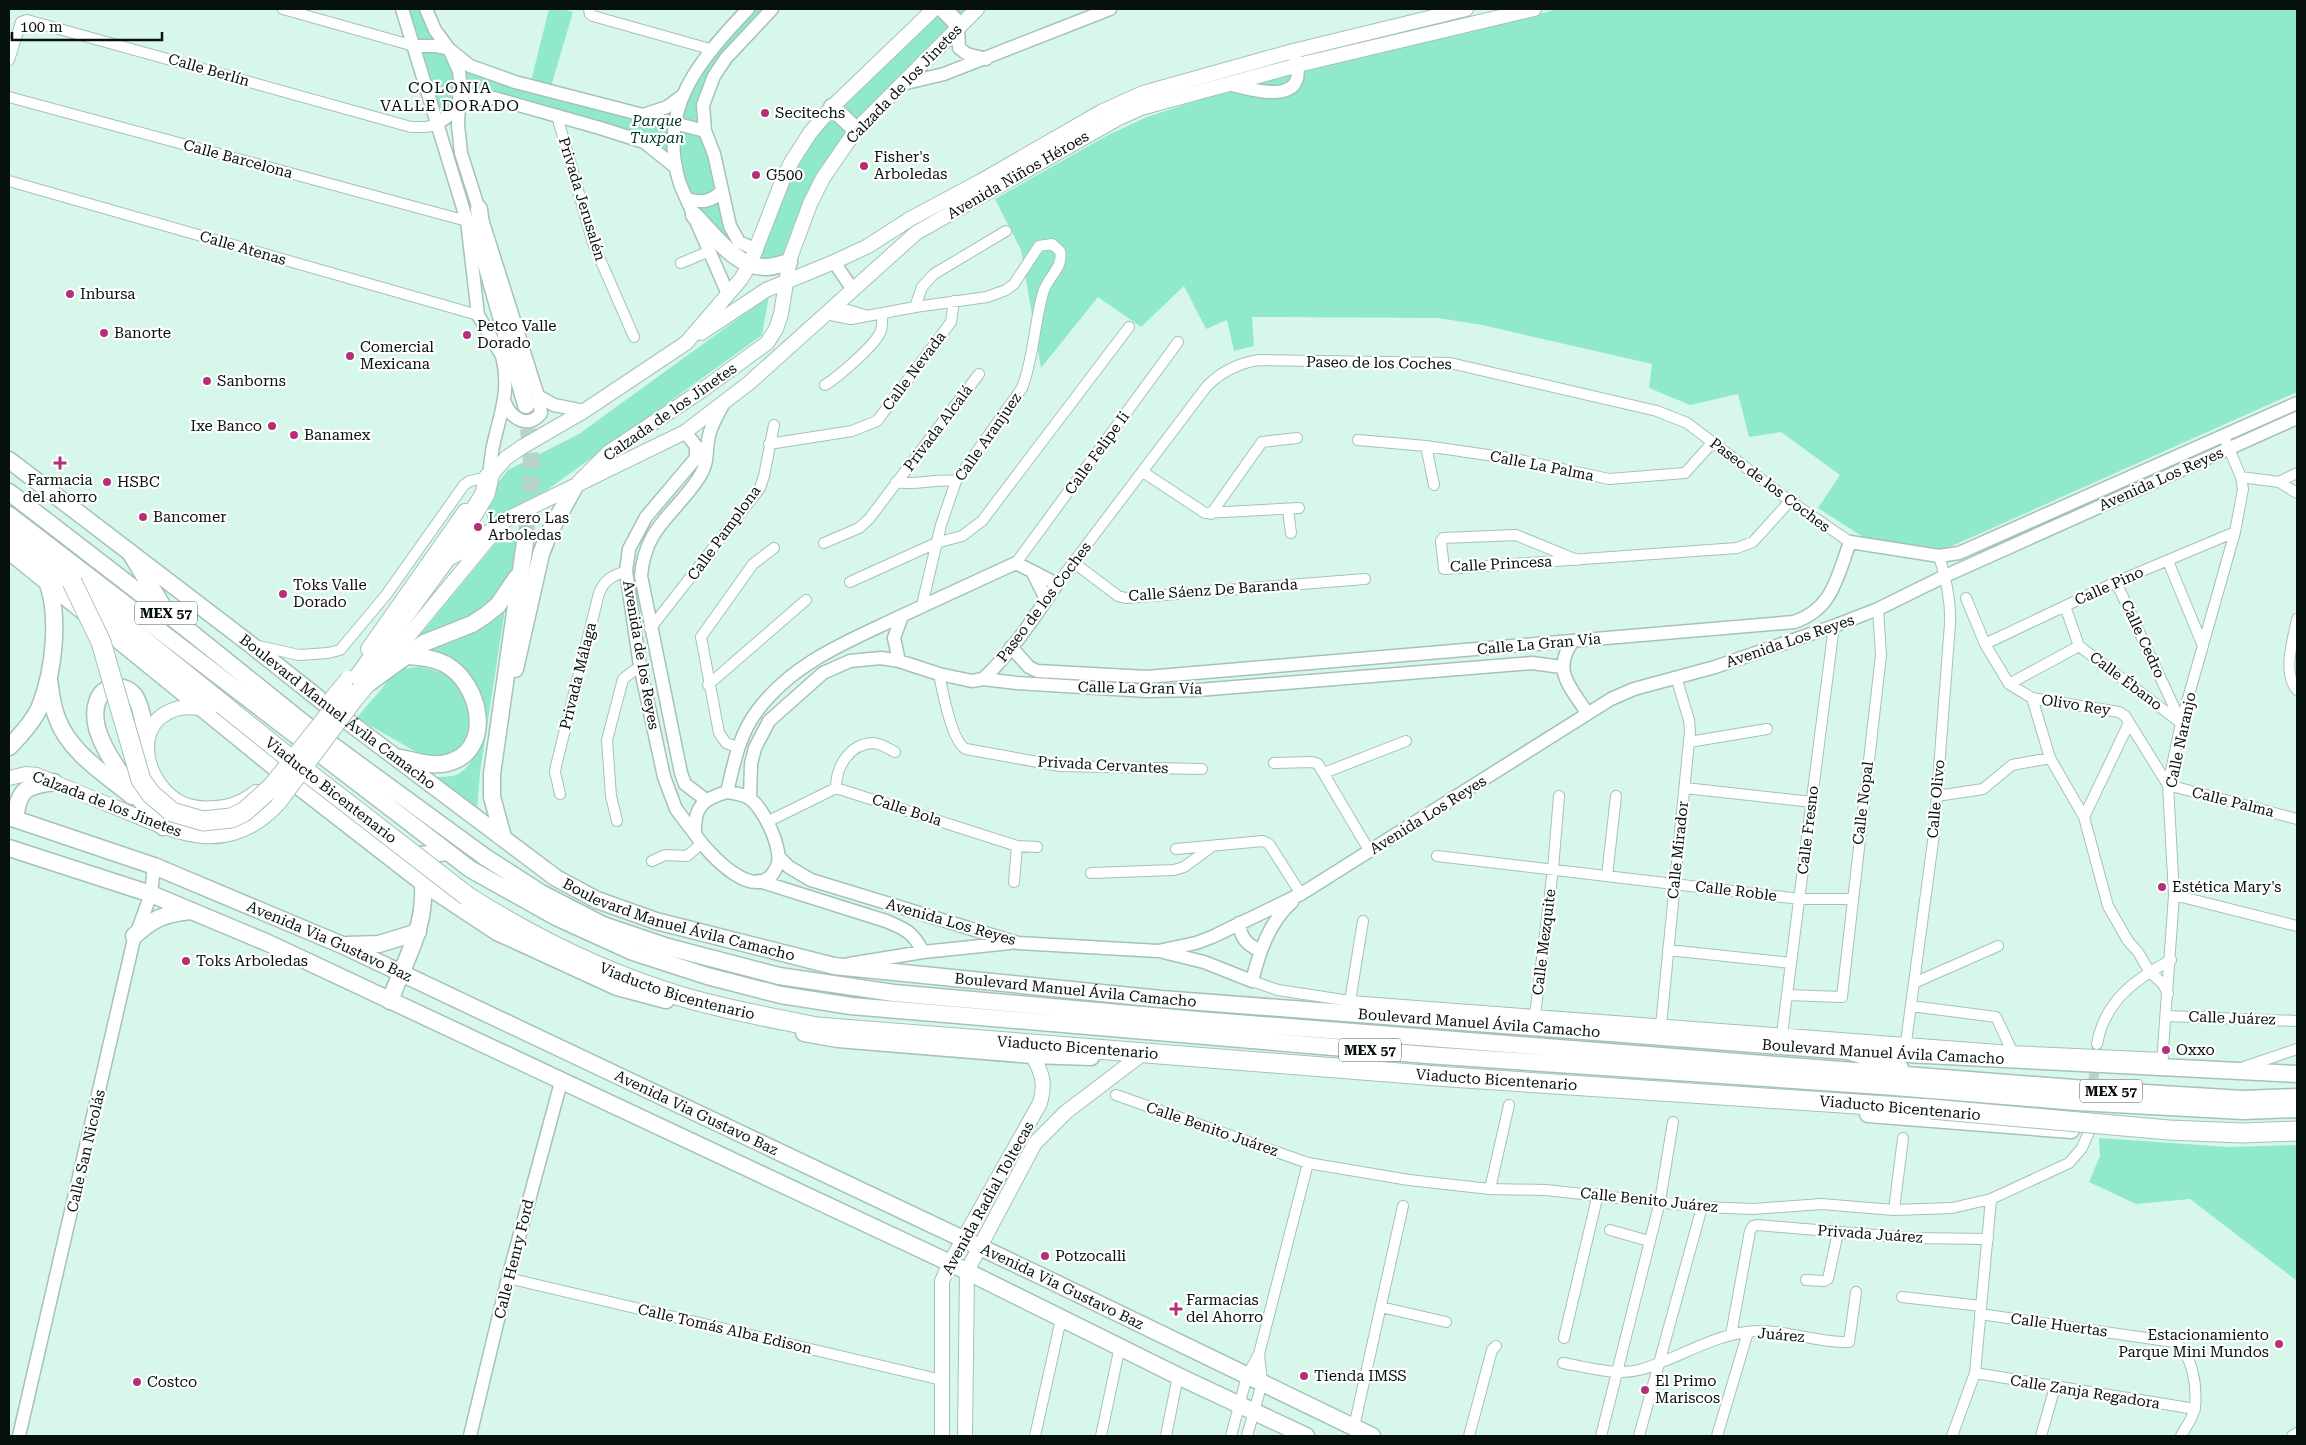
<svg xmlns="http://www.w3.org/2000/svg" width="2306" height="1445" viewBox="0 0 2306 1445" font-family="'Roboto Serif',serif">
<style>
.green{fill:#91e9cd}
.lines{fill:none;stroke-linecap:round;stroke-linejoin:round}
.minor-tunnel{stroke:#b8d4ca;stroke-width:10;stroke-dasharray:10 5;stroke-linecap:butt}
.primary-tunnel{stroke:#b8d4ca;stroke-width:16;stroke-dasharray:16 8;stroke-linecap:butt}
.minor-casing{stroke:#a5c2b8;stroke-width:12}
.tertiary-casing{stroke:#a5c2b8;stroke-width:15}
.secondary-casing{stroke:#a5c2b8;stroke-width:16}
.primary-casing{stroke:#a5c2b8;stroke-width:19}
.trunk-casing{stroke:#a5c2b8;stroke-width:19}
.motorway-casing{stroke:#a5c2b8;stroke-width:21}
.minor{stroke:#fff;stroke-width:10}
.tertiary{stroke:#fff;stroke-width:12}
.secondary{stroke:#fff;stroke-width:14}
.primary{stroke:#fff;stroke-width:16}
.trunk{stroke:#fff;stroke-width:16}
.motorway{stroke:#fff;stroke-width:19}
.secondary-bridge-casing{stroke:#a5c2b8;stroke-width:16;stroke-linecap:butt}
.motorway-bridge-casing{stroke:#a5c2b8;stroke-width:21;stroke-linecap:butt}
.secondary-bridge{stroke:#fff;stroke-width:14}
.motorway-bridge{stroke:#fff;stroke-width:19}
.poi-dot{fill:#b43079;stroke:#fff;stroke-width:2}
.labels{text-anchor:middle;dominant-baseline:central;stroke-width:4.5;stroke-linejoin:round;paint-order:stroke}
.shield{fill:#fff;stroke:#515856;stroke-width:1}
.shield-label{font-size:14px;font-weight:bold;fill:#06100d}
.street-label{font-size:15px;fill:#06100d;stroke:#fff}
.poi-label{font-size:15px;fill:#06100d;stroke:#fff;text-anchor:start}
.park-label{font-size:15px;font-style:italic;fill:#00392b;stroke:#fff}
.neighbourhood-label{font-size:16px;letter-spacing:1px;fill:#06100d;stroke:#fff}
</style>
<rect width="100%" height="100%" fill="#d8f7eb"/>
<path class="green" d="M403 9H424L453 61 457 102 447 108 437 107Z
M549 9H561L573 12 550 90 530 85Z
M750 9H771L725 58 702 105 721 191 709 200 688 198 675 142 684 97Z
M936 9H974L855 128 790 254 759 265V248L777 198 834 107Z
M1559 9H2297V392L1952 546 1938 550 1863 537 1818 508 1840 475 1781 432 1749 437 1738 394 1690 405 1649 388 1652 364 1482 325 1438 318 1252 317 1254 346 1234 351 1227 320 1206 329 1184 286 1141 327 1098 297 1041 368 1021 250 995 199 1108 135 1147 117 1236 88Z
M464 63 646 115 672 106 674 164 652 147 494 98 459 106Z
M722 192 730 226 756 250 750 263 695 216 696 202Z
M769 296 762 335 547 490 488 522 483 502 508 470 579 434Z
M504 533 518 534C518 568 499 605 467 620 452 627 435 632 420 638L419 636Z
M506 603 480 772 477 811 432 777C440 777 449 777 456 775 465 771 472 762 476 752 489 724 487 693 463 670 454 661 433 657 421 652Z
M420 667C430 669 440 671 449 677 468 690 476 721 467 741 464 747 459 752 455 757L430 760 357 718C364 708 373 699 381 690 394 672 396 668 420 667Z
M2099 1138 2229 1147 2297 1145V1281L2190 1199 2136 1204 2089 1182 2100 1156Z"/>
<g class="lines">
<path class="minor-tunnel" d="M2089 1125 2097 1044"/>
<path class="primary-tunnel" d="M526 405 532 473 526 535"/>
<defs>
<path id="minor" d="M283 9 414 46
M589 9 590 14 593 16 710 49
M9 60 21 22 27 20 411 127H426L436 125
M9 97 467 221
M557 116 593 243 634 337
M9 181 478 315
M681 263 710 251
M834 306 865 315
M915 307 922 287 934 274 1006 231
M826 314 851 319 915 307 987 297 1006 290 1014 284 1039 246 1052 244 1060 251C1064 268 1047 277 1043 293 1034 324 1034 357 1022 388L956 481 941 525 922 605
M825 385C838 377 873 347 880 333 883 327 882 320 882 313
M2224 437 2241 477 2279 482 2297 493
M1358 440 1426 446 1515 459 1609 479 1685 473 1713 442
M769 444 852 431 877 421 951 322 954 301
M1426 446 1434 485
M1143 472 1205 513 1299 508
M896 482C917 486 935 478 956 481
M2279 482 2297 473
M1288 510 1291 533
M1211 514 1262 442 1297 438
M824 543 859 528 869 519 979 374
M1577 560 1516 535 1443 538 1441 541 1444 569 1737 548 1753 542 1790 501
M2168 561 2203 646
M1073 562 1118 596 1126 598 1365 579
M1016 563 1178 342
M850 582 936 543 962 536 982 521 1129 327
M2116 582 2181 722
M1057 584 1207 386C1222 371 1238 363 1259 360L1450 363 1657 411 1687 423 1790 501 1850 542
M1966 598 1985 644 2009 684 2032 698 2119 712 2125 716 2168 785 2297 819
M2065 606 2079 646 2181 723
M2297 619C2293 640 2282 673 2297 690
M650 629 760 488 764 476 774 425
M1985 644 2116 582 2235 532
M258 646 299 655 328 653 340 650 386 595 464 485 470 481 489 477
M939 674C942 689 952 743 966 749L1060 766 1202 769
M2009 684 2079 646
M708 685 806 600
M2032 698 2050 758 2084 817 2108 906 2128 941 2138 952 2149 971 2163 984 2168 994
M1689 742 1767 729
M737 747 726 743 719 733 701 637 753 564 774 548
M1274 763 1312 762 1318 764 1370 852
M1324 773 1406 741
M836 788C836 767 849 744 873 743 880 743 889 749 895 752
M1685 788 1812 802
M560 794 555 772 556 766 599 593C605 579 612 576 626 571
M1937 796 1983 789 2012 765 2050 758
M2084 817 2129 723
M617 821 611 796 607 740 623 679 640 666
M767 822 836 788 1017 846 1037 847
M1176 849 1263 841 1269 844 1301 894
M1437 856 1800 899H1852
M652 861 665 855 687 856 701 844
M1091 873 1174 870 1184 867 1210 848
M1607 876 1616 796
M1014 882 1017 846
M2174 895 2297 926
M1668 950 1791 963
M1252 981 1278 990 1350 1001 2012 1051 2163 1058
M1914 983 1998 946
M1787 995 1842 997 1881 655 1878 609
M1350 1001 1363 921
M1911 1006 1996 1017 2012 1051
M1535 1015 1553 869 1559 796
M2167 1016 2297 1021
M1661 1025 1690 731 1689 720 1676 677
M1782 1034 1834 626
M1906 1042 1934 834 1950 624C1951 601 1946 578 1939 556
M2097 1044C2105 1001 2134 980 2171 960
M2162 1063 2174 895 2168 785 2181 723 2235 532 2243 489 2241 477
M2241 1068 2297 1049
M1116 1095 1308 1163 1409 1180 1490 1189 1546 1190 1702 1207 1753 1209 1821 1204 1894 1210 1952 1208 1991 1199 2069 1163 2082 1148 2088 1134
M1490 1189 1509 1105
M1894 1210 1903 1138
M1610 1230 1649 1241
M508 1278 942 1380
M1806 1280 1824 1281 1828 1279 1838 1232
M1902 1297 1981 1306
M1381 1307 1446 1322
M1980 1314 2174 1342C2193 1354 2197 1386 2195 1407 2194 1417 2185 1428 2181 1436
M1731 1335 1750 1231 1753 1226 1757 1225 1912 1238 1988 1239
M1564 1338 1598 1194
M1563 1363C1586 1367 1616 1376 1639 1370 1675 1360 1709 1337 1746 1332 1780 1327 1815 1343 1849 1342L1856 1292
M1975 1373 2195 1409
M1354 1427 1403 1206
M1035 1436 1061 1319
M1101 1436 1120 1346
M1166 1436 1178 1376
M1231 1436 1247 1376 1259 1354 1308 1163
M1247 1436 1262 1383 1259 1354
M1469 1436 1492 1350 1496 1346
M1601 1436 1660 1201 1673 1122
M1639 1436 1702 1207
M1717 1436 1748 1332
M1952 1436 1975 1373 1991 1199
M2041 1436 2055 1387
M2292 1436 2297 1433"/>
<path id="tertiary" d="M402 9 467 221 478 315 502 356C511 390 500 414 493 446 491 456 490 467 489 477
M426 9 435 30 449 49 459 71 460 80 458 125 461 153 538 396 554 405 584 411
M958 27 959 48 967 54 986 59
M414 46H436L449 49 470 66 515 82 705 131
M902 84 944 74 1110 9
M1228 84C1260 92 1314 107 1293 51
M646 114 667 107 682 96
M436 125 469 100 494 98 600 128 644 142 674 166
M687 199C702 203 711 202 722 191
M757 250 739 242 730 226 714 154 705 131 703 105 714 76 726 58 772 9
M834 262 853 290
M728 294 680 184C656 108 700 60 748 9
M505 403C511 418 528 430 541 413L538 396
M685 432 696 446V458L646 517 629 549 626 571 640 666 664 777 676 809 695 834
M1032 571 1046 599
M1573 641C1551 671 1571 687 1587 713
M1011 647 1029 667 1037 671 1147 677 1794 622C1833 609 1837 577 1850 542L1939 556 1959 553 2297 403
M899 661 894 638 902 616
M727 792C734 763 739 735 757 711 792 664 844 643 895 619 935 600 975 582 1016 563L1057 584C1035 616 1012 652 983 679
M727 792C734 793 743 794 749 798 763 807 784 850 777 866 759 909 708 854 695 834 694 807 702 799 727 792Z
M750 798 751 764 755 748 769 721 823 673 850 661 881 658 899 661 939 674 972 681 983 679 1017 683 1147 691 1198 690 1532 663 1562 667
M706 800 685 784 681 773 641 576C645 527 674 515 698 479 711 460 704 450 710 432 713 422 719 413 723 404
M779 857 789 867 811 880 1018 943 1158 951 1196 943 1212 937 1301 894 1611 699 1634 689 1715 667 1834 626 1878 609 1945 576 2297 418
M759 881 886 921C905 929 913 932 923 952
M1239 923C1241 938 1246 944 1259 950
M1163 952 1204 962 1252 981C1259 953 1269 922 1292 902
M849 964 923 952 1010 943
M19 1436 133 943 151 894 154 866
M470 1436 508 1278 561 1082"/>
<path id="secondary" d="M701 333 766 290 834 262 868 246 910 219 981 181 1101 112 1143 93 1293 51 1466 9
M579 482 609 452 701 391 767 343 776 329 781 314 790 258 810 204 823 178 856 130 977 9
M484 483 506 458 522 447 584 411 686 343 741 279 750 264 784 177 792 161 810 133 832 107 934 9
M368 649 465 511
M354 702 495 531 507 519 685 432 749 383 916 233 1117 119 1141 108 1298 65 1534 9
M203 708C193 707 182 706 173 710 128 727 148 789 183 804 193 808 204 809 214 808 229 808 244 802 256 792
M9 778 26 774 37 775C65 787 94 799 122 810 181 835 229 857 279 803
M942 1436V1281L950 1263 1040 1103C1046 1084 1042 1072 1032 1055
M965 1436 967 1271 1035 1143 1066 1112 1137 1058"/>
<g id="primary">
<path d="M943 9 954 20 958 27"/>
<path d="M832 107 856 130"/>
<path d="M479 209 485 260 526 405"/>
<path d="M694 215C713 234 736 268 766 267 774 267 782 264 789 262"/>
<path id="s1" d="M9 460 250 644 338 714 556 878 597 900 656 921 834 966 1161 999 1848 1051 2297 1074"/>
<path d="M9 551 289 779 423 883 497 932 617 987 666 1000"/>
<path d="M515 669 541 554 549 533 574 488"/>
<path d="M49 680C51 693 52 706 57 718 69 752 105 774 132 796"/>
<path d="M369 683 424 643 472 624 486 615 498 605 517 577"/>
<path d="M146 744C144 729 143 708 134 695 130 690 123 687 117 687 95 687 93 712 97 728 105 758 143 804 163 827"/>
<path d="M9 747C21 735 35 720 41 704 54 669 60 616 47 581"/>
<path d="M401 758C415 761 433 767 447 763 495 751 481 683 445 664 433 658 421 657 408 656"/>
<path id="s2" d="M9 817 154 866 342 945 1041 1276 1372 1436"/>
<path d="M15 819C19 789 25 786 54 782"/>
<path d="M503 837 492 797V774L526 535"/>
<path d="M9 848 151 894 268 943 950 1263 1178 1376 1306 1436"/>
<path d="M134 936C154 918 164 914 190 911"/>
<path d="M347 945 379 944 418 932"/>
<path d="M390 1001C405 959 426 929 423 883"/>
<path d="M804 1033 838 1039 1032 1055 1091 1057"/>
<path d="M1868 1114 2071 1130"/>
</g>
<path id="trunk" d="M9 492 193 634 321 737 485 857 541 893 603 925 668 947 779 976 894 993 1198 1020 2112 1091 2243 1099 2297 1097
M9 515 470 869 556 917 633 952 707 976 781 995 851 1006 1427 1055 1882 1086 2077 1102 2243 1111 2297 1109
M131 554 162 605
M377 847 420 855 448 852
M1848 1051 1900 1068"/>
<g id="motorway">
<path d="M9 532 222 704"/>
<path d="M447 557 495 531"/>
<path d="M347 693 446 558 485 494 489 477"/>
<path id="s3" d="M467 896C534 939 606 974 683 997 727 1010 773 1018 817 1027L1450 1077 1931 1109"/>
</g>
</defs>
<use href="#minor" class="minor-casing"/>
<use href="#tertiary" class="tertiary-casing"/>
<use href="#secondary" class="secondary-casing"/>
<use href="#primary" class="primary-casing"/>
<use href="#trunk" class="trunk-casing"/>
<use href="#motorway" class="motorway-casing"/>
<use href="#minor" class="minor"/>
<use href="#tertiary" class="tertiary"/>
<use href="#secondary" class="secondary"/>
<use href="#primary" class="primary"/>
<use href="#trunk" class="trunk"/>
<use href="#motorway" class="motorway"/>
<defs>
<path id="secondary-bridge" d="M330 700 348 678
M279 803 354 702"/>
<g id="motorway-bridge">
<path d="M72 582 101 642 141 780 151 794 172 812 203 821 231 818 244 812 272 787 347 693"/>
<path id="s4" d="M222 704 299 766 467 896"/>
<path d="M1931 1109 2169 1130 2242 1133 2297 1131"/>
</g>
</defs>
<use href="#secondary-bridge" class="secondary-bridge-casing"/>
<use href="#motorway-bridge" class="motorway-bridge-casing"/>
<use href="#secondary-bridge" class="secondary-bridge"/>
<use href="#motorway-bridge" class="motorway-bridge"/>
</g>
<g class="poi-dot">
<circle cx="765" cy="113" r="5"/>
<circle cx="864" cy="166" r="5"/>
<circle cx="756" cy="175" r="5"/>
<circle cx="70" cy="294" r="5"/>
<circle cx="104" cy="333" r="5"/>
<circle cx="467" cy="335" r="5"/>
<circle cx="350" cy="356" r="5"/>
<circle cx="207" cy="381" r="5"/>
<circle cx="272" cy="426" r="5"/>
<circle cx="294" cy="435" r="5"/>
<path d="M57.5 455.5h5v5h5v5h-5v5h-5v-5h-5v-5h5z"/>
<circle cx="107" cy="482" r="5"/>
<circle cx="143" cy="517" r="5"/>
<circle cx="478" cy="527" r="5"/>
<circle cx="283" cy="594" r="5"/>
<circle cx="2162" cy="887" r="5"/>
<circle cx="186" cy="961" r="5"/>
<circle cx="2166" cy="1050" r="5"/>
<circle cx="1045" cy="1256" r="5"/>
<path d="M1173.5 1301.5h5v5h5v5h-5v5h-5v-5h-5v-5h5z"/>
<circle cx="2279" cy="1344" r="5"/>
<circle cx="1304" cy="1376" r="5"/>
<circle cx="137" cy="1382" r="5"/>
<circle cx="1645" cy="1390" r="5"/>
</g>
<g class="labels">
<g class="shield">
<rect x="135" y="601.5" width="62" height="23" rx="4"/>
<rect x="1339" y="1038.5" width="62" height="23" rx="4"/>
<rect x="2080" y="1079.5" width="62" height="23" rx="4"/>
</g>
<g class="shield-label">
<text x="166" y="613">MEX 57</text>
<text x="1370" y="1050">MEX 57</text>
<text x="2111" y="1091">MEX 57</text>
</g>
<g class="street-label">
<text transform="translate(209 70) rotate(16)">Calle Berlín</text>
<text transform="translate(904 84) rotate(-46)">Calzada de los Jinetes</text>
<text transform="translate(238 159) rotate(15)">Calle Barcelona</text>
<text transform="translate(1018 175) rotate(-30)">Avenida Niños Héroes</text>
<text transform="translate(582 199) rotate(73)">Privada Jerusalén</text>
<text transform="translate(243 248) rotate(16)">Calle Atenas</text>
<text transform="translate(1379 363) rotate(1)">Paseo de los Coches</text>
<text transform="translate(914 371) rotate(-53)">Calle Nevada</text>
<text transform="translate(670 412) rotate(-35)">Calzada de los Jinetes</text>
<text transform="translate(938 428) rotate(-53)">Privada Alcalá</text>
<text transform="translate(988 437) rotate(-55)">Calle Aranjuez</text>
<text transform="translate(1097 453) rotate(-54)">Calle Felipe Ii</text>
<text transform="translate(1542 466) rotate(11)">Calle La Palma</text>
<text transform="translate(2161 479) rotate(-24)">Avenida Los Reyes</text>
<text transform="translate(1770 485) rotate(37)">Paseo de los Coches</text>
<text transform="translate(724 533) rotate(-54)">Calle Pamplona</text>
<text transform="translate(1501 564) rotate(-3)">Calle Princesa</text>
<text transform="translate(2109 586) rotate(-24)">Calle Pino</text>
<text transform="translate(1213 590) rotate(-4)">Calle Sáenz De Baranda</text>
<text transform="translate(1044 602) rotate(-53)">Paseo de los Coches</text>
<text transform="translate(2143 639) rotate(65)">Calle Cedro</text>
<text transform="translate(1790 641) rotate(-19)">Avenida Los Reyes</text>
<text transform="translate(1539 644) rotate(-5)">Calle La Gran Vía</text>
<text transform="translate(641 655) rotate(80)">Avenida de los Reyes</text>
<text transform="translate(578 676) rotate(-76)">Privada Málaga</text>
<text transform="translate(2126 681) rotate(37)">Calle Ébano</text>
<text transform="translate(1140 688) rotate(1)">Calle La Gran Vía</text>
<text transform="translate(2076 705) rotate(9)">Olivo Rey</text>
<text stroke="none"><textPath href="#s1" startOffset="414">Boulevard Manuel Ávila Camacho</textPath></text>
<text transform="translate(2181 740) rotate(-78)">Calle Naranjo</text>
<text transform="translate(1103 765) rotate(3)">Privada Cervantes</text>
<text stroke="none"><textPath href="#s4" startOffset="139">Viaducto Bicentenario</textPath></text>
<text transform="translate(1936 799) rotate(-85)">Calle Olivo</text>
<text transform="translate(2233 802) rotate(14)">Calle Palma</text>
<text transform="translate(1863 803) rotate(-83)">Calle Nopal</text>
<text transform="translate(107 804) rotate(21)">Calzada de los Jinetes</text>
<text transform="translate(907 810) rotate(18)">Calle Bola</text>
<text transform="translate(1428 815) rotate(-32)">Avenida Los Reyes</text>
<text transform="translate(1808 830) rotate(-83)">Calle Fresno</text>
<text transform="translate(1678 850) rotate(-84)">Calle Mirador</text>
<text transform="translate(1736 891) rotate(7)">Calle Roble</text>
<text stroke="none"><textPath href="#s1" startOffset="819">Boulevard Manuel Ávila Camacho</textPath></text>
<text transform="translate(951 922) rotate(16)">Avenida Los Reyes</text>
<text stroke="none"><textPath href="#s2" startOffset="344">Avenida Via Gustavo Baz</textPath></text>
<text transform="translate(1544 942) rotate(-83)">Calle Mezquite</text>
<text stroke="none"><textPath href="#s3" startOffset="232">Viaducto Bicentenario</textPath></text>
<text stroke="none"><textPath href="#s1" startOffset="1224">Boulevard Manuel Ávila Camacho</textPath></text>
<text transform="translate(2232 1018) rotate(2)">Calle Juárez</text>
<text stroke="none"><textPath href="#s1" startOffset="1629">Boulevard Manuel Ávila Camacho</textPath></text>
<text stroke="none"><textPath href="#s3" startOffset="638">Viaducto Bicentenario</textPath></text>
<text stroke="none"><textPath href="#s1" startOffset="2034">Boulevard Manuel Ávila Camacho</textPath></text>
<text stroke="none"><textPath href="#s3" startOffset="1058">Viaducto Bicentenario</textPath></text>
<text transform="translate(1900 1108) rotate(5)">Viaducto Bicentenario</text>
<text stroke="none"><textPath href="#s2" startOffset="749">Avenida Via Gustavo Baz</textPath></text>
<text transform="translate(1212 1129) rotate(19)">Calle Benito Juárez</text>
<text transform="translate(86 1151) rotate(-77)">Calle San Nicolás</text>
<text transform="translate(988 1198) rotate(-61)">Avenida Radial Toltecas</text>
<text transform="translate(1649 1200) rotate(6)">Calle Benito Juárez</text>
<text transform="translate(1870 1234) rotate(4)">Privada Juárez</text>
<text transform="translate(514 1259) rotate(-76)">Calle Henry Ford</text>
<text stroke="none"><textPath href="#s2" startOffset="1154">Avenida Via Gustavo Baz</textPath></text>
<text transform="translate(2059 1325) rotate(8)">Calle Huertas</text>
<text transform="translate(725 1329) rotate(13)">Calle Tomás Alba Edison</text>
<text transform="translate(1781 1335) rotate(5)">Juárez</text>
<text transform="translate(2085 1392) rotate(9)">Calle Zanja Regadora</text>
</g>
<g class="poi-label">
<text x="775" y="113">Secitechs</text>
<text x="874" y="157">Fisher's<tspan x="874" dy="17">Arboledas</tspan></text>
<text x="766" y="175">G500</text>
<text x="80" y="294">Inbursa</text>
<text x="477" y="326">Petco Valle<tspan x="477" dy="17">Dorado</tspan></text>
<text x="114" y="333">Banorte</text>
<text x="360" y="347">Comercial<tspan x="360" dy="17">Mexicana</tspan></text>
<text x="217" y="381">Sanborns</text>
<text x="262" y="426" text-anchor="end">Ixe Banco</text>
<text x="304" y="435">Banamex</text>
<text x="60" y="480" text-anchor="middle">Farmacia<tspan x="60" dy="17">del ahorro</tspan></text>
<text x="117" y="482">HSBC</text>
<text x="153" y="517">Bancomer</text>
<text x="488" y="518">Letrero Las<tspan x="488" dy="17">Arboledas</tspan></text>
<text x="293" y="585">Toks Valle<tspan x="293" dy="17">Dorado</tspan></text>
<text x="2172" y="887">Estética Mary's</text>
<text x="196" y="961">Toks Arboledas</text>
<text x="2176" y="1050">Oxxo</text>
<text x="1055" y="1256">Potzocalli</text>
<text x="1186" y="1300">Farmacias<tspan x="1186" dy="17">del Ahorro</tspan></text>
<text x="2269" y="1335" text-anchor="end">Estacionamiento<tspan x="2269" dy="17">Parque Mini Mundos</tspan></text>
<text x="1314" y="1376">Tienda IMSS</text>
<text x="1655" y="1381">El Primo<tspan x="1655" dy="17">Mariscos</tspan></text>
<text x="147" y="1382">Costco</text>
</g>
<g class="park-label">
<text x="657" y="121">Parque<tspan x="657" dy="17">Tuxpan</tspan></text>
</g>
<g class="neighbourhood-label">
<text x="450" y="87">COLONIA<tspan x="450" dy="18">VALLE DORADO</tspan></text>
</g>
</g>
<rect width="2306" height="1445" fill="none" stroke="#06100d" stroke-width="20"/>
<path d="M12 32v8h150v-8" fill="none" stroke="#06100d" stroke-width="2.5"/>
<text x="20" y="32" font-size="15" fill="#06100d" stroke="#ffffff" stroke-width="4" paint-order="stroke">100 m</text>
</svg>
